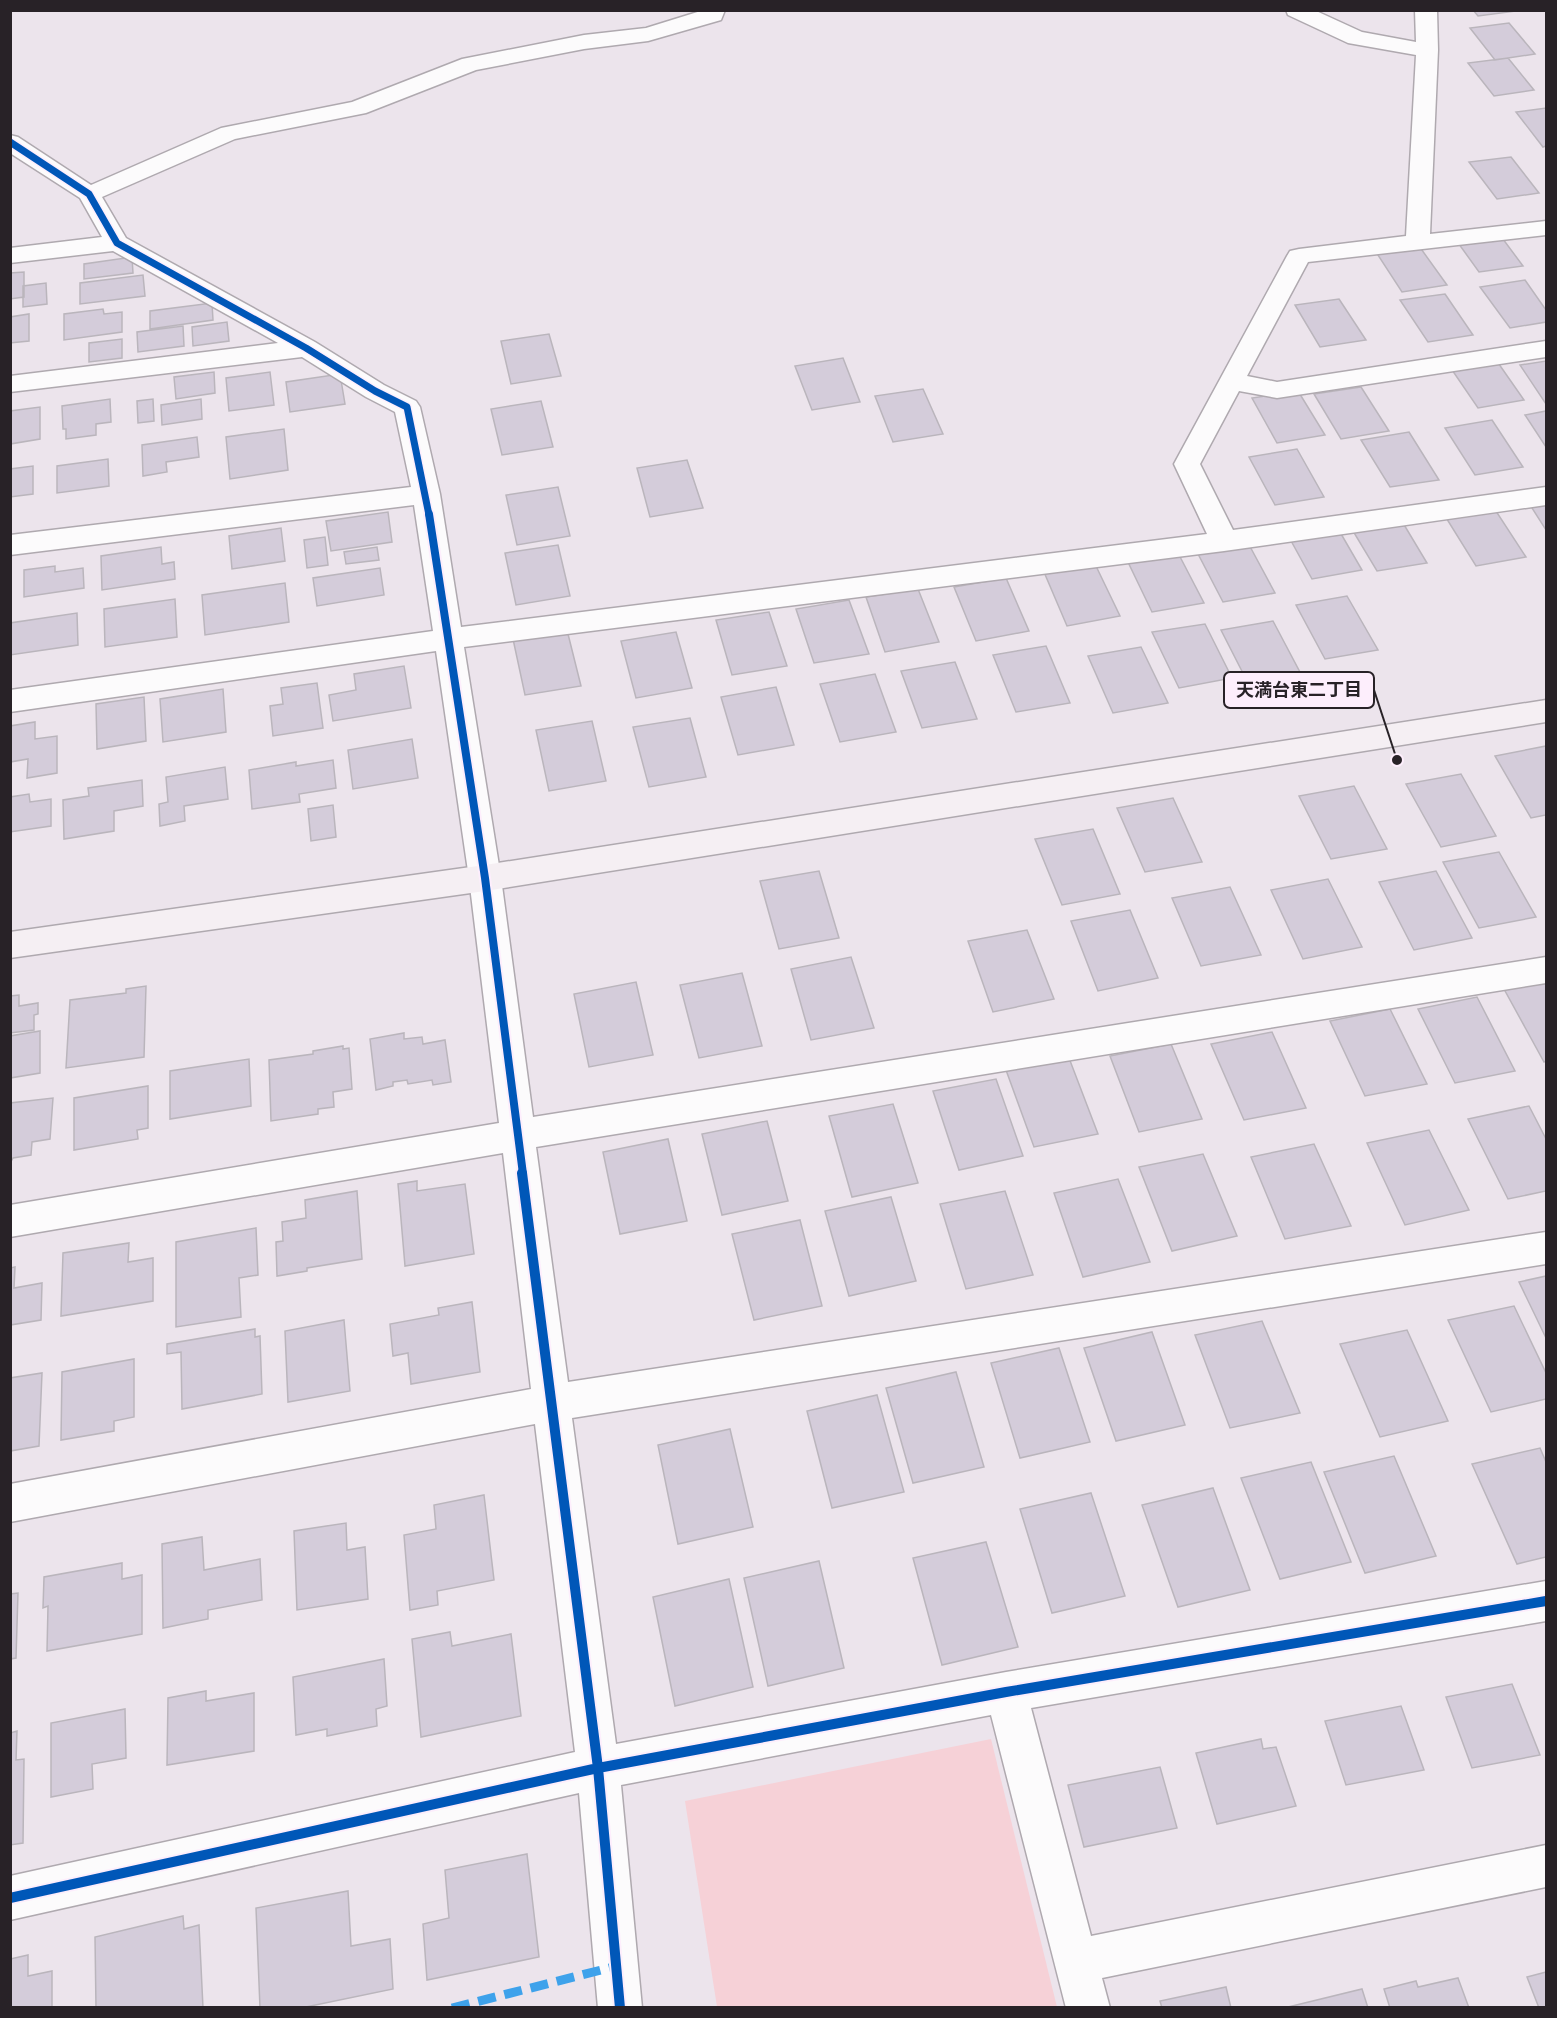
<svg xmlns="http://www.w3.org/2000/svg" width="1557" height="2018" viewBox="0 0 1557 2018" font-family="'Fira Sans Condensed','Noto Sans JP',sans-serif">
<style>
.green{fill:#f6d1d7}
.building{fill:#d4ccda;stroke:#bab5bc;stroke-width:1.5}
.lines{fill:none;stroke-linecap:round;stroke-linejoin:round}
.street-casing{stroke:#afa9af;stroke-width:3}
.secondary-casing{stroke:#afa9af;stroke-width:3}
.street{fill:#fcfbfc;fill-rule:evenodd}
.secondary{fill:#f5eff3;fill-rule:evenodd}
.quiet{stroke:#3ea2eb;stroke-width:9;stroke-dasharray:18 9;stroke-linecap:butt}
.cycleway-far2-casing{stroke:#fdeefc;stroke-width:10}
.cycleway-far1-casing{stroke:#fdeefc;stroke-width:12}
.cycleway-casing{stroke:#fdeefc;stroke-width:14}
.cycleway-far2{stroke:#0057b8;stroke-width:7}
.cycleway-far1{stroke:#0057b8;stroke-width:8}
.cycleway{stroke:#0057b8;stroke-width:10}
.leader{fill:none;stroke:#282227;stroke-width:2}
.callout-dot{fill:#282227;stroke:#fdeefc;stroke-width:2}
.callout{fill:#fdeefc;stroke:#282227;stroke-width:2}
.callout-label{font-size:18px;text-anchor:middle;font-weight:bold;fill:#282227}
</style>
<rect width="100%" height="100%" fill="#ece4ec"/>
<path class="green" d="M991 1739 1057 2007H717L685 1801Z"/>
<path class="building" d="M1473 10H1515L1516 11 1478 16Z
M1509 23 1535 54 1495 60 1470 28Z
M1508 58 1534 90 1494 96 1468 63Z
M1546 108V146L1543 147 1516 112Z
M1511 157 1539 193 1497 199 1469 162Z
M1494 227 1523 266 1479 272 1451 233Z
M1419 246 1447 285 1402 292 1376 252Z
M132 257 133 273 84 279V264Z
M24 272V297L10 299V273Z
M143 275 145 296 80 304V283Z
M1525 280 1546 310V322L1510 328 1480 287Z
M46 283 47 304 23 307V286Z
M1445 294 1473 335 1428 342 1400 300Z
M1339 299 1366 340 1320 347 1295 305Z
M212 303 213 320 150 329V311Z
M103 309 104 314 122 312V332L64 340V314Z
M29 314V341L10 343V317Z
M227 322 229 341 193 346 192 327Z
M183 326 184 346 138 352 137 332Z
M549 334 561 376 511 384 501 341Z
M122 339V358L89 362V343Z
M1494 357 1524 400 1478 408 1448 364Z
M843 358 860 402 812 410 795 366Z
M1546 361V404L1520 365Z
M214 372 215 393 176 399 174 377Z
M270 372 274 405 229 411 226 378Z
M340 374 345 404 290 412 286 382Z
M1361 387 1389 431 1341 439 1314 394Z
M923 389 943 434 893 442 875 396Z
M1298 391 1325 435 1277 443 1252 398Z
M110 399 111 422 96 424V435L66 439V429H63L62 406Z
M153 399 154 421 138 423 137 401Z
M201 399 202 419 162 425 161 405Z
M541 401 553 447 502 455 491 409Z
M40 407V439L10 444V411Z
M1546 411V447L1525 415Z
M1492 420 1523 467 1475 475 1445 428Z
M284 429 288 470 230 479 226 437Z
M1409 432 1439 480 1390 487 1361 440Z
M197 437 199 457 166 462 167 472 143 476 142 445Z
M1297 449 1324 497 1275 505 1249 457Z
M108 459 109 486 57 493V466Z
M687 460 703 508 650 517 637 468Z
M33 466V494L10 497V469Z
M558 487 570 536 517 545 506 495Z
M1546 493V530L1525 497Z
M1494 508 1526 557 1476 566 1445 516Z
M388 512 392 542 331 551 326 521Z
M1397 513 1427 563 1377 571 1347 521Z
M1333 520 1362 570 1312 579 1284 528Z
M281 528 285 561 232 569 229 536Z
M325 537 328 565 307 568 304 540Z
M1247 541 1275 593 1223 602 1196 550Z
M558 545 570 596 516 605 505 553Z
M161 547 162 564 174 562 175 579 102 590 101 556Z
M377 547 379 560 346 564 344 552Z
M1177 551 1204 603 1152 612 1127 560Z
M1095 564 1120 616 1067 626 1044 572Z
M55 566V572L83 568 84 588 24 597V570Z
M380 568 384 595 317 606 313 578Z
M1006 578 1029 631 976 641 954 587Z
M285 583 289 622 205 635 202 595Z
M918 589 939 642 885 652 866 597Z
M1347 596 1378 650 1325 659 1296 605Z
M175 599 177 637 105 647 104 609Z
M849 600 869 654 814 663 796 609Z
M769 612 787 666 732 675 716 620Z
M77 613 78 645 10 655V623Z
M1273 621 1302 676 1249 685 1221 630Z
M1205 624 1232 678 1179 688 1152 632Z
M567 630 581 686 525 695 513 639Z
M676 632 692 688 636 698 621 641Z
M1046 646 1070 703 1016 712 993 655Z
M1141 647 1168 703 1113 713 1088 656Z
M955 662 977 719 922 728 901 671Z
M404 666 411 708 333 721 329 695 356 690 354 674Z
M875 674 896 732 840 742 820 684Z
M317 683 323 728 273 736 270 706 283 704 281 688Z
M776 687 794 745 738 755 721 697Z
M223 689 226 732 163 742 160 699Z
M144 697 146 741 97 749 96 704Z
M690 718 706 777 649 787 633 727Z
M592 721 606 781 549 791 536 730Z
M35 722V739L57 736V773L27 778 28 759 10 762V726Z
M412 739 418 778 353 789 348 750Z
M1546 746V815L1531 818 1495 756Z
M333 760 336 788 299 794 300 802 252 809 249 770 296 762V766Z
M225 767 228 799 184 806 185 821 160 826 159 804 168 802 166 777Z
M1461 774 1496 836 1441 847 1406 784Z
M142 780 143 806 114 811V831L64 839 63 800 89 796 88 788Z
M1354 786 1387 849 1331 859 1299 796Z
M29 794 30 802 51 799V826L10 832V797Z
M1173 798 1202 862 1145 872 1117 808Z
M333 805 336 837 311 841 308 809Z
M1093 829 1120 894 1062 905 1035 839Z
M1499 852 1536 917 1479 928 1443 862Z
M819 871 839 938 779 949 760 881Z
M1436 871 1472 938 1414 950 1379 882Z
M1328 879 1362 947 1303 959 1271 890Z
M1230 887 1261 955 1201 966 1172 898Z
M1130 910 1158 978 1098 991 1071 921Z
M1027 930 1054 999 993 1012 968 941Z
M851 957 874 1028 811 1040 791 969Z
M742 973 762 1046 699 1058 680 985Z
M1546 980V1061L1544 1062 1504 989Z
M636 982 653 1055 589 1067 574 994Z
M146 986 144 1057 66 1068 70 1000 126 993V989Z
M19 995V1006L38 1003V1014L34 1015V1030L10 1033V996Z
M1477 997 1515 1071 1455 1083 1418 1009Z
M1390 1009 1427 1084 1365 1096 1330 1021Z
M40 1031V1073L10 1078V1036Z
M1272 1032 1306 1108 1244 1120 1211 1044Z
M404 1033V1039L422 1037 423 1044 445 1040 451 1082 433 1085 432 1080 408 1084 407 1080 393 1082V1086L376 1090 370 1039Z
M1171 1044 1202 1119 1139 1132 1110 1056Z
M343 1046V1049L349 1048 352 1089 333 1092 334 1107 318 1109V1114L271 1121 269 1060 313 1054V1051Z
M1069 1058 1098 1134 1034 1147 1006 1070Z
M249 1059 251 1106 170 1119V1071Z
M996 1079 1023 1156 959 1170 933 1091Z
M148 1086V1128L137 1130 138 1139 74 1150V1098Z
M53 1098 50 1139 32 1142 31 1155 13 1158 10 1163V1103Z
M893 1104 918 1183 852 1197 829 1116Z
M1529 1106 1546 1139V1191L1508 1199 1468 1119Z
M767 1121 788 1201 722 1215 702 1134Z
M1429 1130 1469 1210 1405 1225 1367 1143Z
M668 1139 687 1221 620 1234 603 1152Z
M1314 1144 1351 1226 1285 1239 1251 1157Z
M1203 1154 1237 1236 1172 1251 1139 1167Z
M1118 1179 1150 1262 1083 1277 1054 1193Z
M417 1181V1191L465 1184 474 1254 405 1266 398 1184Z
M357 1191 362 1259 307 1268V1271L277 1276 276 1242 283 1241 282 1222 306 1218 305 1200Z
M1005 1191 1033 1275 966 1289 940 1204Z
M891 1197 916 1281 849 1296 825 1211Z
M800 1220 822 1306 754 1320 732 1234Z
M256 1228 258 1275 239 1278 241 1317 176 1327V1242Z
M129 1243 128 1262 153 1258V1301L61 1316 63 1253Z
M15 1267 14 1288 42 1283 41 1320 10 1325V1268Z
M1546 1276V1338L1519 1282Z
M472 1302 480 1372 411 1384 408 1353 393 1356 390 1324 439 1315 438 1308Z
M1514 1306 1546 1373V1399L1491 1412 1448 1320Z
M344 1320 350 1391 288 1402 285 1331Z
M1262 1321 1300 1413 1230 1428 1195 1335Z
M255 1329V1337L260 1336 262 1394 182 1409 181 1352 167 1354V1344Z
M1407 1330 1448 1421 1380 1437 1340 1344Z
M1152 1332 1185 1425 1116 1441 1084 1348Z
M1059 1348 1090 1442 1020 1458 991 1363Z
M134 1359V1417L114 1421V1431L61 1440 62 1372Z
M956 1372 984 1467 913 1483 886 1388Z
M42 1373 39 1446 10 1451V1378Z
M877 1395 904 1492 832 1508 807 1411Z
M730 1429 753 1527 678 1544 658 1445Z
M1540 1448 1546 1462V1557L1517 1564 1472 1464Z
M1394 1456 1436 1556 1365 1573 1324 1472Z
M1311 1462 1351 1562 1280 1579 1241 1478Z
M1213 1488 1250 1590 1178 1607 1142 1505Z
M1091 1493 1125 1596 1052 1613 1020 1509Z
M484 1495 494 1580 437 1591 438 1605 410 1610 404 1535 436 1529 434 1505Z
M346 1523 347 1550 365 1547 368 1599 297 1610 294 1531Z
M202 1537 204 1570 260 1559 262 1600 208 1610V1619L163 1628 162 1544Z
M986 1542 1018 1647 942 1665 913 1558Z
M819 1561 844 1668 768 1686 744 1578Z
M122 1563V1579L142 1575V1634L47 1651 48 1606 43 1608 44 1577Z
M729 1579 753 1687 675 1706 653 1597Z
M18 1593 16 1658 10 1659V1594Z
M450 1632 452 1646 511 1634 521 1716 421 1737 412 1639Z
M384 1659 387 1706 376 1709 377 1726 327 1736V1729L296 1735 293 1677Z
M1512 1684 1540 1755 1472 1768 1446 1697Z
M206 1691V1701L254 1693V1751L167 1765 168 1698Z
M1401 1706 1424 1770 1346 1785 1325 1721Z
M125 1709 126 1758 92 1764 93 1789 51 1797V1723Z
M17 1731 16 1760 24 1759 23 1843 10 1845V1733Z
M1261 1739 1263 1749 1276 1747 1296 1806 1217 1824 1196 1753Z
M1160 1767 1177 1828 1084 1847 1068 1785Z
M527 1854 539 1957 427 1980 423 1924 449 1918 445 1870Z
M348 1891 351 1946 390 1939 393 1989 301 2008H260L256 1908Z
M183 1916 184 1929 199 1925 203 2008H96L95 1937Z
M28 1955V1976L52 1971V2008H10V1959Z
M1546 1972V2008H1539L1527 1977Z
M1458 1978 1469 2008H1390L1384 1989 1416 1981 1418 1987Z
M1226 1987 1231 2008H1162L1160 2001Z
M1362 1989 1368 2008H1284Z"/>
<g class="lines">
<defs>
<path id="street" d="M704 10H725L721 20 648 41 584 49 476 70 366 113 235 139 102 197 126 238 315 342 384 385 416 401 420 407 440 494 461 627 1207 534 1174 464 1287 256 1290 251 1299 249 1406 236 1416 55 1348 43 1288 15 1286 10H1314L1362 32 1416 42 1415 10H1437L1438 50 1430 234 1546 221V235L1308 262 1247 376 1277 382 1546 341V357L1277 398 1239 391 1200 464 1233 530 1546 487V505L1224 551 464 647 501 878 533 1117 1546 957V983L536 1147 568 1382 1546 1232V1264L572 1418 616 1744 1006 1672 1546 1581V1621L1031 1708 1091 1936 1546 1845V1887L1102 1978 1110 2008H1066L991 1715 621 1785 642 2008H598L579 1793 10 1920V1876L575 1752 535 1424 10 1522V1484L531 1389 503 1153 10 1237V1205L499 1123 469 878 436 651 10 712V690L433 631 414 505 10 555V535L411 487 395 412 366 397 302 357 10 392V376L278 343 113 251 10 263V248L102 237 80 198 10 153V135L18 137 91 185 221 128 352 102 462 59 584 35 646 28Z"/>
<path id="secondary" d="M1546 700V722L485 891 10 958V932L485 865Z"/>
</defs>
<use href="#street" class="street-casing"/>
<use href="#secondary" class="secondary-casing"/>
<use href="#street" class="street"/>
<use href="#secondary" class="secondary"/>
<path class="quiet" d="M452 2008 617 1966"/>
<defs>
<path id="cycleway-far2" d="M10 142 89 194 117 243 306 348 375 391 407 407 429 515"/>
<path id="cycleway-far1" d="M429 514 485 878 523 1174"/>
<path id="cycleway" d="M522 1173 598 1768 620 2008
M10 1898 598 1768 1006 1692 1546 1601"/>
</defs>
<use href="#cycleway-far2" class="cycleway-far2-casing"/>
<use href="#cycleway-far1" class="cycleway-far1-casing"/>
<use href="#cycleway" class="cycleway-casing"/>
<use href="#cycleway-far2" class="cycleway-far2"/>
<use href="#cycleway-far1" class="cycleway-far1"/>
<use href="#cycleway" class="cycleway"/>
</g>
<path class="leader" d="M1397 760L1374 690"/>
<circle class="callout-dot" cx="1397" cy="760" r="6"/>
<rect class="callout" x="1224" y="672" width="150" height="36" rx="6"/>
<g class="callout-label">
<text x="1299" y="696">天満台東二丁目</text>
</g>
<rect width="1557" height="2018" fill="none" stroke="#282227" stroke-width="24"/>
</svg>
